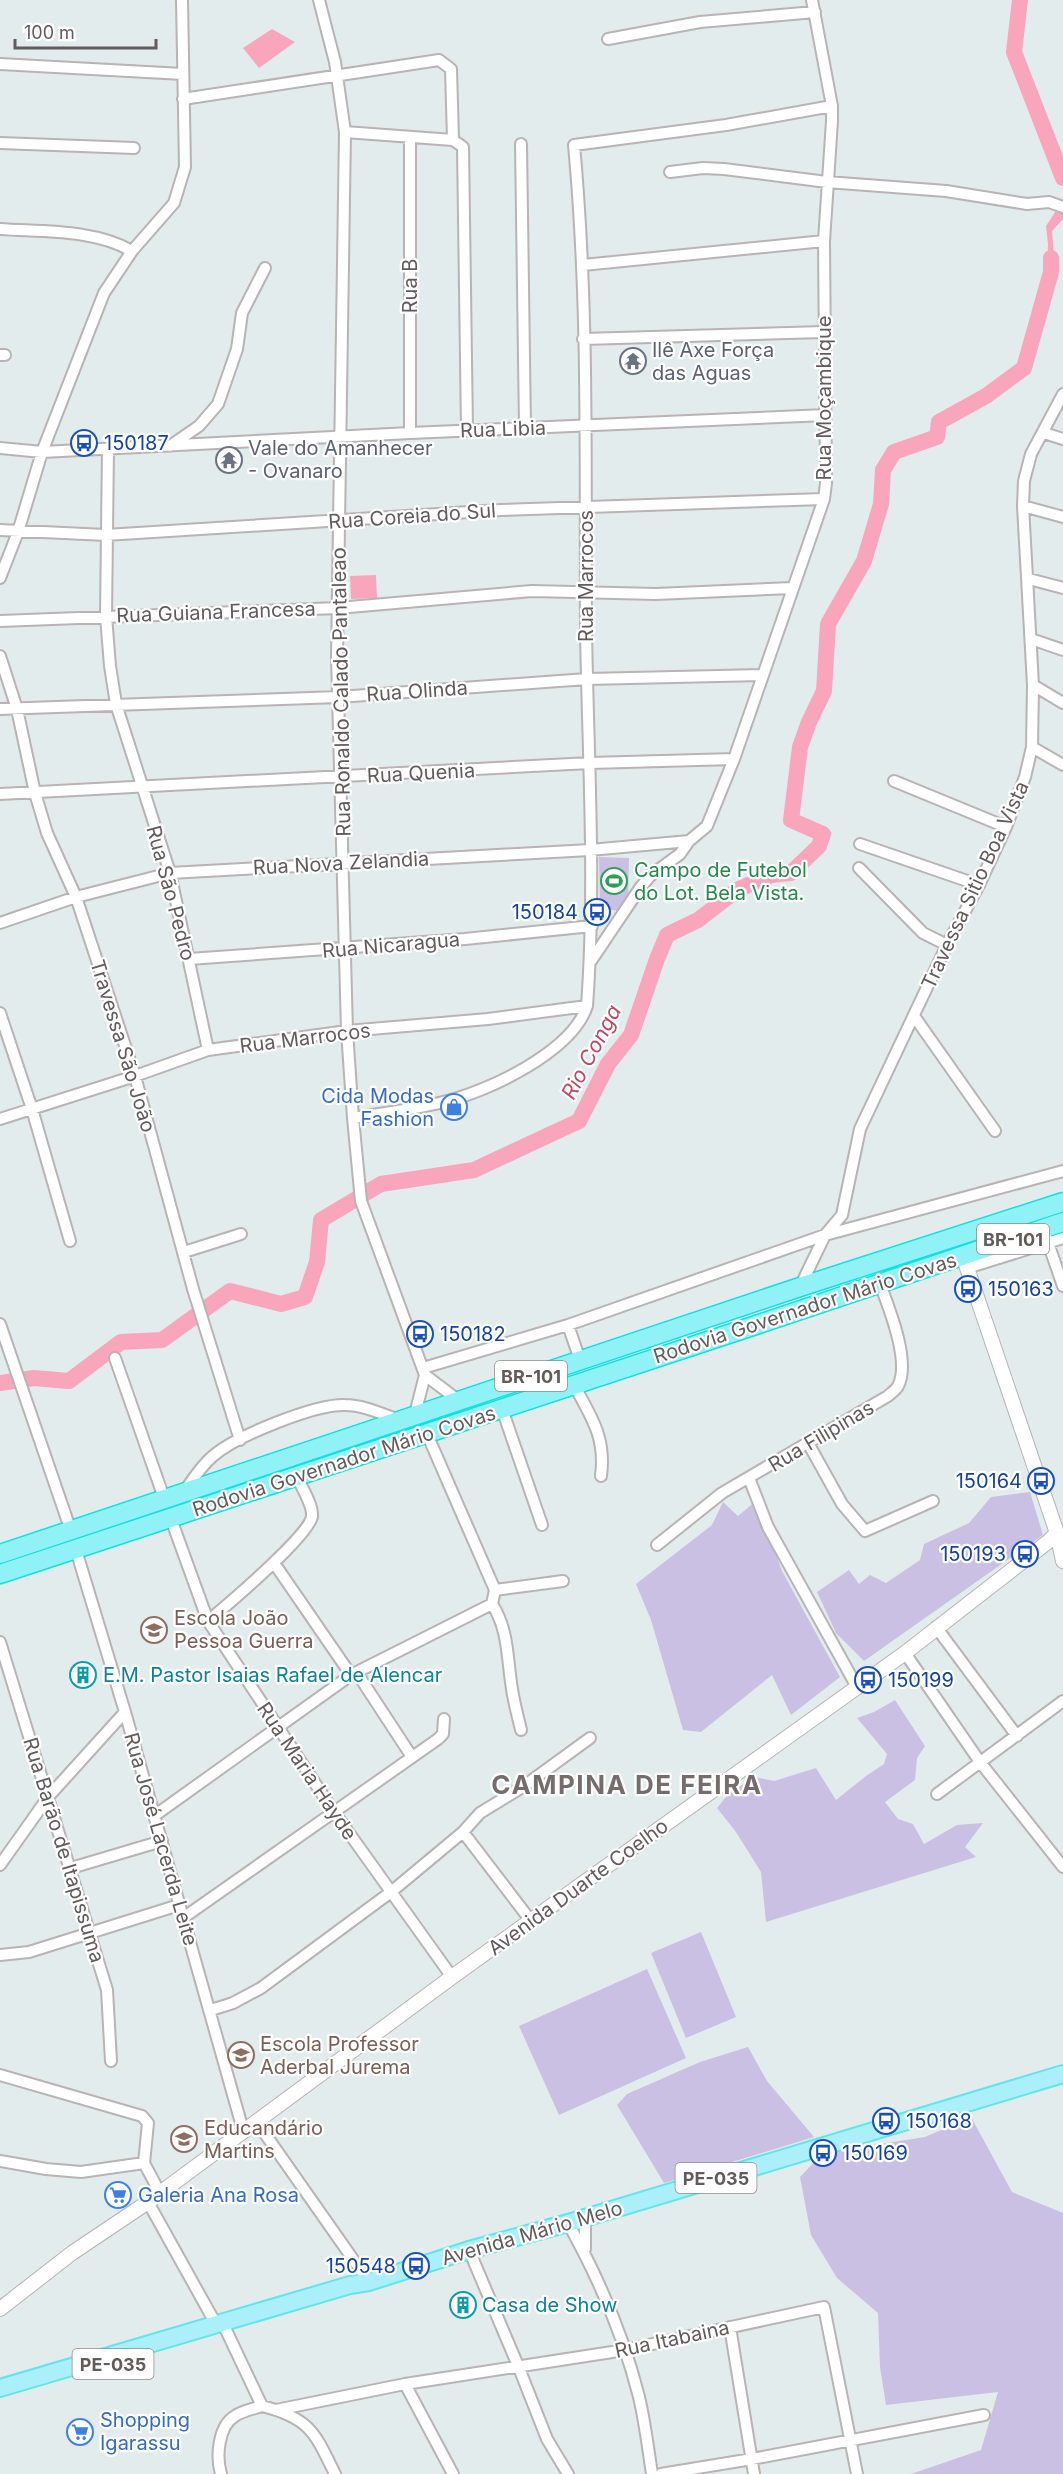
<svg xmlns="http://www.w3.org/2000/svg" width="1063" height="2474" viewBox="0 0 1063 2474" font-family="Inter,sans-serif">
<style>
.green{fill:#cac0e3}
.water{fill:#f9a6bc}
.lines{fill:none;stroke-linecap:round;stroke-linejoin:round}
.river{stroke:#f9a6bc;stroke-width:16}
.street-casing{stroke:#b9b3b3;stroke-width:14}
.secondary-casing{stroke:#b9b2b3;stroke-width:16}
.primary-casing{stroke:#60e6e8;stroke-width:20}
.highway-casing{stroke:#0ee1de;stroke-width:21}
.street{stroke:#fff;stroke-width:10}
.secondary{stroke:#fff;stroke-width:14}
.primary{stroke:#aaeffa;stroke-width:16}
.highway{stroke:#90f2f6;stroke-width:18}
.labels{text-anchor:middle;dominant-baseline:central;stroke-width:4.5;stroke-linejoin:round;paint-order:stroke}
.shield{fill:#fff;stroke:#918c8d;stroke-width:1.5}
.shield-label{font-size:18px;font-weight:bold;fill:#625b5c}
.street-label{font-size:20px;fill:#625b5c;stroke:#fff}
.worship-label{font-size:20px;fill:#5b616d;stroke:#fff;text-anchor:start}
.transit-label{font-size:20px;fill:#164399;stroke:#fff;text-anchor:start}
.leisure-label{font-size:20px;fill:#27864d;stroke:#fff;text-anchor:start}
.shop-label{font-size:20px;fill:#366cbe;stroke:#fff;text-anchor:start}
.education-label{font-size:20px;fill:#785e54;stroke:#fff;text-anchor:start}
.culture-label{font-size:20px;fill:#0d838f;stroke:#fff;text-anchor:start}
.water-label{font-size:21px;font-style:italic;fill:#bb4a60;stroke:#fff}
.district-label{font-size:26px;font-weight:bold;letter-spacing:1.5px;fill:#746c6d;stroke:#fff}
</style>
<rect width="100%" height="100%" fill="#e2eced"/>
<path class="green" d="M599 857 629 858 628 904 622 911 600 909Z
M1030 1492 1043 1535 864 1661 836 1633 817 1592 849 1570 859 1584 870 1575 886 1583 920 1560 924 1544 969 1523 991 1497Z
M757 1500 782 1571 840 1677 791 1715 772 1675 701 1732 683 1730 651 1620 636 1584 712 1525 723 1502 738 1516Z
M895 1700 925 1746 917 1758 915 1780 885 1802 898 1819 913 1824 924 1844 957 1825 983 1823 965 1847 976 1857 766 1922 761 1872 736 1832 717 1808 730 1792 755 1777 774 1781 816 1768 836 1800 866 1776 884 1764 887 1754 857 1718 874 1712Z
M701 1932 736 2017 686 2038 651 1953Z
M647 1969 686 2058 559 2115 519 2026Z
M748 2047 767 2081 814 2137 664 2183 617 2105 627 2094 700 2062Z
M971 2117 1012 2192 1063 2213V2474H911L981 2450 998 2392 886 2405 880 2367 878 2313 837 2278 811 2235 800 2177 823 2153 925 2137Z"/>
<path class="water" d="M272 29 295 42 259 68 243 48Z
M1063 200V219L1052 231 1055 272 1052 282 1047 279 1048 244 1046 226Z
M376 575 377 598 351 599 350 576Z"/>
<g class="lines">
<path class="river" d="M1020 0 1014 52 1063 178
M0 1383 34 1378 69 1381 121 1342 162 1340 230 1291 281 1304 305 1297 317 1262 321 1220 381 1184 474 1170 579 1121 608 1064 631 1035 657 959 667 935 698 920 737 890 771 875 791 873 819 846 823 834 791 820 800 747 809 722 824 691 828 624 864 561 881 504 883 470 894 452 937 437 939 422 986 396 1024 368 1051 272V258"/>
<defs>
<path id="street" d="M319 0 335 62 345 132 337 656 347 1031 353 1118 361 1201 425 1375
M608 39 700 22 815 12
M0 64 183 74
M183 99 439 60 451 69 453 140
M345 132 453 140 463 147 467 430
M410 139V433
M0 143 134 148
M521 144 525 428
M670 172 703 168 724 169 827 182 946 191 1027 204 1049 202 1063 207
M0 229C42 232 94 229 132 251
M583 265 824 241
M583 339 824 332
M0 355H5
M1044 433 1063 439
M170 446 199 426 218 404 237 349 242 313 265 268
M0 448 42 452 410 433 826 415
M108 449 106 616 110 666 116 704 170 873 208 1050
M1023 506 1063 517
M0 530 106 535 501 510 824 499
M0 578 18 532 42 452 104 293 132 251 174 203 185 167 182 0
M1029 579 1063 588
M0 621 338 608 532 591 656 594 792 588
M1031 639 1063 650
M0 656 17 709 35 793 47 833 76 897 135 1076 193 1289 240 1440
M1033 685 1063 703
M0 709 339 697 587 679 762 675
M1032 747 1063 765
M894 781 1006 827
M0 794 590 763 734 759
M860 844 979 885
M859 868 923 933 947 945
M0 923 76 897 170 873 590 850 689 841
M189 959 465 939 592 926
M591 961 640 888 650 876 680 854 689 841 707 826 734 759 824 499 826 483 824 241 832 121V106L812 0
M0 1013 32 1109 70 1241
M914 1016 995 1131
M353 1118C382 1113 413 1110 443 1102 487 1092 572 1052 587 1006
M0 1119 135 1076 208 1050 347 1031 488 1019 587 1006C596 881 588 756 586 630 585 468 589 306 574 145L726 125 832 106
M1046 1237 1063 1286
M184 1252 241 1234
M967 1268 1063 1238
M800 1287 825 1235 842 1215 860 1129 947 945 979 885 1006 827 1025 777 1032 747 1033 685 1023 506 1024 481 1031 454 1063 394
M0 1324 71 1531
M568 1325 580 1360
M115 1358 164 1498
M423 1368 568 1325 825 1235 1063 1171
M425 1375 458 1400
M574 1385C592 1418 606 1438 601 1476
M502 1409 542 1525
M415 1414 425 1375
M427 1434 495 1590 492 1604
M808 1443 842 1504 865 1531 933 1501
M749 1478 768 1527 857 1687
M184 1492C193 1479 201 1466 213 1456 236 1436 315 1404 345 1405 363 1405 382 1414 399 1420
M171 1519 208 1621 334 1812 452 1977
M657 1545 722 1493 888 1396C891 1393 896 1390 898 1386 911 1362 889 1308 880 1284
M76 1550 125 1712 243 2130
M274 1563 351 1675
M495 1590 563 1581
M492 1604C509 1630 507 1660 512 1689 514 1703 518 1717 521 1730
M208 1621C226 1606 311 1534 312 1516 313 1505 302 1488 297 1477
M936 1627 1017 1736
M0 1642 107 1990 111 2061
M905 1653 980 1762 1063 1867
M357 1673 412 1757
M937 1794 1063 1701
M154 1816 351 1675 492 1604
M463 1832 531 1921
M0 1865 49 1796 125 1712
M71 1868 162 1841
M183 1918 438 1739 443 1734 444 1719
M0 1955 29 1952 179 1905
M211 2010 233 2003 261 1988 391 1892 463 1832 480 1813 524 1786 590 1738
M0 2075 142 2116 148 2123 144 2163 160 2193
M256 2121 369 2282
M0 2161 46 2169 81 2172 144 2163
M148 2202 217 2326
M568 2223C598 2277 624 2337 639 2397 645 2422 648 2448 652 2474
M585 2249V2217
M469 2250 519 2368 547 2439 568 2474
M730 2327 754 2474
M226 2330 262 2406C310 2418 315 2433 335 2474
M405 2384 453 2474
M276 2410 405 2384 625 2350 824 2307 857 2474
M221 2474C216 2457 218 2426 235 2416 242 2411 253 2409 262 2406
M661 2474 752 2459 984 2415"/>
<path id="secondary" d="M963 1256 1057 1533 1063 1561
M0 2309 72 2253 148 2202 452 1977 905 1653 1049 1541 1057 1533"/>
<path id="primary" d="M0 2388 350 2285 369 2282 469 2250 568 2223 1063 2074"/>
<path id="highway" d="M0 1554 800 1287 1063 1202
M0 1574 750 1327 1063 1222"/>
</defs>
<use href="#street" class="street-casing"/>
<use href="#secondary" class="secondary-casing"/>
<use href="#primary" class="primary-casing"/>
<use href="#highway" class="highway-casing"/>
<use href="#street" class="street"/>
<use href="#secondary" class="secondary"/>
<use href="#primary" class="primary"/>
<use href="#highway" class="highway"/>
</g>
<defs>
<symbol id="temple-ring" viewBox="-11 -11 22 22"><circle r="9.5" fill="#fff" stroke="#6b7280" stroke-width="1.5"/><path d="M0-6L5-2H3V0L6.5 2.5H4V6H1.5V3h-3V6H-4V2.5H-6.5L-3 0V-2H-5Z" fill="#6b7280"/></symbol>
<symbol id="bus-ring" viewBox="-11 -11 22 22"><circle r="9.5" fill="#fff" stroke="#1a4fb4" stroke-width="1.5"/><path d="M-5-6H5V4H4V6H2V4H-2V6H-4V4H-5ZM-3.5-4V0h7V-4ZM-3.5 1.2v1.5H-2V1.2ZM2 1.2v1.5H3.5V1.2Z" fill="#1a4fb4"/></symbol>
<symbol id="stadium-ring" viewBox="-11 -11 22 22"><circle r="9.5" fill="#fff" stroke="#2e9e5b" stroke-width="1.5"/><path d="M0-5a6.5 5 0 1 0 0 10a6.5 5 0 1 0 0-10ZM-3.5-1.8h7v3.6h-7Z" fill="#2e9e5b"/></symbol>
<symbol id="shop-ring" viewBox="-11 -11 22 22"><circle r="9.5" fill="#fff" stroke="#3f7fe0" stroke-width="1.5"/><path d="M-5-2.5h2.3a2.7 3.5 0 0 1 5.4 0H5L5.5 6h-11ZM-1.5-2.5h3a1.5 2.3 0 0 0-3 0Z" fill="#3f7fe0"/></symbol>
<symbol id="school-ring" viewBox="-11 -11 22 22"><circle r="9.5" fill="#fff" stroke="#8d6e63" stroke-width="1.5"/><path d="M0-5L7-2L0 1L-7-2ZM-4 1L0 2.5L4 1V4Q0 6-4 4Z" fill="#8d6e63"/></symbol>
<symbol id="building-ring" viewBox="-11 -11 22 22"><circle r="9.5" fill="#fff" stroke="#0f9aa8" stroke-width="1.5"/><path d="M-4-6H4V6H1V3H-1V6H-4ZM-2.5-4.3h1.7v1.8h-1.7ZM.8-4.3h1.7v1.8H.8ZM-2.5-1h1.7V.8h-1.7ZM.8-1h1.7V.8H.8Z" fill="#0f9aa8"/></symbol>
<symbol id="supermarket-ring" viewBox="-11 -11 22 22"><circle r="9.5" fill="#fff" stroke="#3f7fe0" stroke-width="1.5"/><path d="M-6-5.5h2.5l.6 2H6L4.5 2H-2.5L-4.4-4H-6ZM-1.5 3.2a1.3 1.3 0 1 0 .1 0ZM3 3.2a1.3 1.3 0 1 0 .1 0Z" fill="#3f7fe0"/></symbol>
</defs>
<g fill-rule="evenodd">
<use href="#temple-ring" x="618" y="346" width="30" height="30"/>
<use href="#bus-ring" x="69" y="428" width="30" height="30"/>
<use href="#temple-ring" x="214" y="445" width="30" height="30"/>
<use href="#stadium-ring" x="599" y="866" width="30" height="30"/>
<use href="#bus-ring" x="582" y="897" width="30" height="30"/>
<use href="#shop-ring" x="439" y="1092" width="30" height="30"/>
<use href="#bus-ring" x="953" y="1274" width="30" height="30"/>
<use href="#bus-ring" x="405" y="1319" width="30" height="30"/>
<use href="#bus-ring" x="1026" y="1466" width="30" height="30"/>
<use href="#bus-ring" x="1010" y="1539" width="30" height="30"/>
<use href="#school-ring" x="139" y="1615" width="30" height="30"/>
<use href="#building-ring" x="68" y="1660" width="30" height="30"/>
<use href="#bus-ring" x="853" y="1665" width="30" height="30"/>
<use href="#school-ring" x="226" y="2040" width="30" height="30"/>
<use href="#bus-ring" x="871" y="2106" width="30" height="30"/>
<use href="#school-ring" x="169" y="2124" width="30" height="30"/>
<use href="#bus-ring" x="808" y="2138" width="30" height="30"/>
<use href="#supermarket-ring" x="103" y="2180" width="30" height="30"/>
<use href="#bus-ring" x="401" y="2251" width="30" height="30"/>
<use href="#building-ring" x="448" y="2290" width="30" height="30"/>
<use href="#supermarket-ring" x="65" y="2417" width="30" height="30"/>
</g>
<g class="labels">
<g class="shield">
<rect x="977" y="1224" width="72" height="30" rx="4.5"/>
<rect x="495" y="1361" width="72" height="30" rx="4.5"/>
<rect x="675.5" y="2163" width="81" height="30" rx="4.5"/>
<rect x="72.5" y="2349" width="81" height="30" rx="4.5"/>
</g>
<g class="shield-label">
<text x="1013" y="1239">BR-101</text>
<text x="531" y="1376">BR-101</text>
<text x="716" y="2178">PE-035</text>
<text x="113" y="2364">PE-035</text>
</g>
<g class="street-label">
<text transform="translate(410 286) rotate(-90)">Rua B</text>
<text transform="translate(824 398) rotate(-90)">Rua Moçambique</text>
<text transform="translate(503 429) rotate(-2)">Rua Libia</text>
<text transform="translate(412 516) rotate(-4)">Rua Coreia do Sul</text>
<text transform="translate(586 576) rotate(-90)">Rua Marrocos</text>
<text transform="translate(216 612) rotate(-2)">Rua Guiana Francesa</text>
<text transform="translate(417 691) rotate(-4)">Rua Olinda</text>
<text transform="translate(341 692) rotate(-91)">Rua Ronaldo Calado Pantaleao</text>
<text transform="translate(421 773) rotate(-3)">Rua Quenia</text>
<text transform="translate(341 863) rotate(-3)">Rua Nova Zelandia</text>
<text transform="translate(975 885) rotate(-65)">Travessa Sitio Boa Vista</text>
<text transform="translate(171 893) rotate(75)">Rua São Pedro</text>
<text transform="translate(391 945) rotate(-5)">Rua Nicaragua</text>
<text transform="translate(305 1038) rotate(-7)">Rua Marrocos</text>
<text transform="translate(123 1046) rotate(73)">Travessa São João</text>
<text transform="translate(805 1308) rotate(-18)">Rodovia Governador Mário Covas</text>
<text transform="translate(821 1436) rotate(-31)">Rua Filipinas</text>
<text transform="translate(344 1461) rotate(-18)">Rodovia Governador Mário Covas</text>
<text transform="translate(307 1771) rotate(56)">Rua Maria Hayde</text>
<text transform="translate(161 1839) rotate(74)">Rua José Lacerda Leite</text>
<text transform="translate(64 1850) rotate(73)">Rua Barão de Itapissuma</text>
<text transform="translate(578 1887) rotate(-36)">Avenida Duarte Coelho</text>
<text transform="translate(532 2233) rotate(-16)">Avenida Mário Melo</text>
<text transform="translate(672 2339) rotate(-12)">Rua Itabaina</text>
</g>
<g class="worship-label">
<text x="652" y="350">Ilê Axe Força<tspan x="652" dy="23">das Aguas</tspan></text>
<text x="248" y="448">Vale do Amanhecer<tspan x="248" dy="23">- Ovanaro</tspan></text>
</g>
<g class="transit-label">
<text x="104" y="443">150187</text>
<text x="578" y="912" text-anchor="end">150184</text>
<text x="988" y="1289">150163</text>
<text x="440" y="1334">150182</text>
<text x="1022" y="1481" text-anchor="end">150164</text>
<text x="1006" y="1554" text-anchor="end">150193</text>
<text x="888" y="1680">150199</text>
<text x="906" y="2121">150168</text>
<text x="842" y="2153">150169</text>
<text x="396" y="2266" text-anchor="end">150548</text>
</g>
<g class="leisure-label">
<text x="634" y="870">Campo de Futebol<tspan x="634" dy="23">do Lot. Bela Vista.</tspan></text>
</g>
<g class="shop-label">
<text x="434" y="1096" text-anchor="end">Cida Modas<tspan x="434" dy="23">Fashion</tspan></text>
<text x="138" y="2195">Galeria Ana Rosa</text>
<text x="100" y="2420">Shopping<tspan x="100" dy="23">Igarassu</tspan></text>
</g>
<g class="education-label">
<text x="174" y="1618">Escola João<tspan x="174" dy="23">Pessoa Guerra</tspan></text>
<text x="260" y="2044">Escola Professor<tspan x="260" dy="23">Aderbal Jurema</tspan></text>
<text x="204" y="2128">Educandário<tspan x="204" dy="23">Martins</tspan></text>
</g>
<g class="culture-label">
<text x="103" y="1675">E.M. Pastor Isaias Rafael de Alencar</text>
<text x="482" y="2305">Casa de Show</text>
</g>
<g class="water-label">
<text transform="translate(591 1052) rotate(-62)">Rio Conga</text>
</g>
<g class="district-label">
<text x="627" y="1784">CAMPINA DE FEIRA</text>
</g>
</g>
<path d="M15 39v9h141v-9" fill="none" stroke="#625b5c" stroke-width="3"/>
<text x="24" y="39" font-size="18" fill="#625b5c" stroke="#ffffff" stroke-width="4.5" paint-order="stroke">100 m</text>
</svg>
